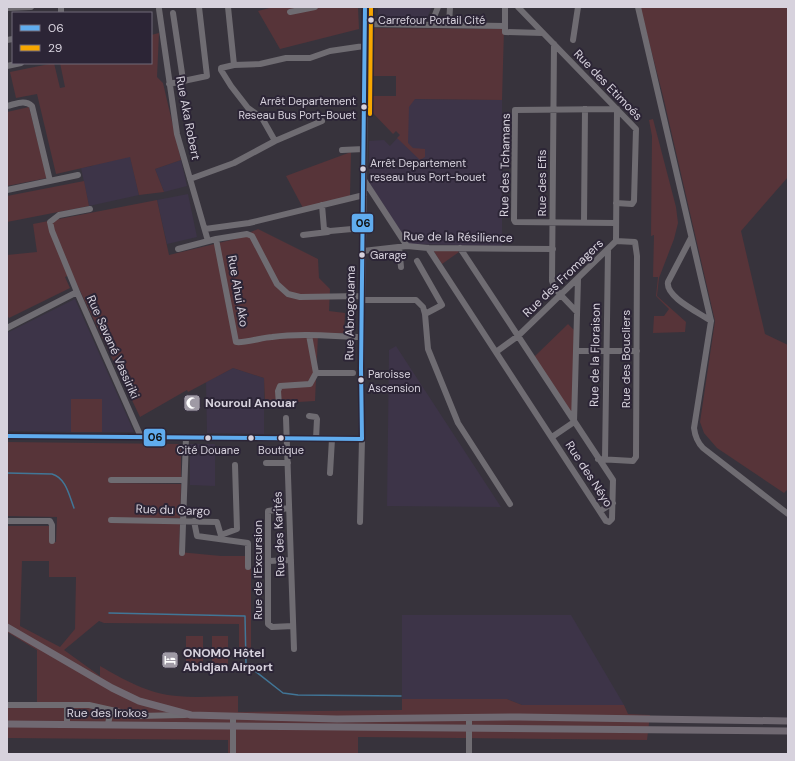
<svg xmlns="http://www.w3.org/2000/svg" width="795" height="761" viewBox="0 0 795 761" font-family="'DM Sans',sans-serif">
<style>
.built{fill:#3d3448}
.green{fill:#573439;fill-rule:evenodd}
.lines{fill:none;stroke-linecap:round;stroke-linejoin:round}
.stream{stroke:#417697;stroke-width:1.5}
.minor{stroke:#6f6c72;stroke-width:6}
.major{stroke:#706972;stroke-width:7}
.bus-1-casing{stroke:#2c2536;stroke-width:7}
.bus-2-casing{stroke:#2c2536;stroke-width:7}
.bus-1{stroke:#60acee;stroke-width:4}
.bus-2{stroke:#f7a600;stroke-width:4}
.bus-dot{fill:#d7d2dd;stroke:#2c2536;stroke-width:1.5}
.labels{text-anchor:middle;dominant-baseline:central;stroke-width:4;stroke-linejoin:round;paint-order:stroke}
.bus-label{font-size:11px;fill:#d7d2dd;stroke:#2c2536;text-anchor:start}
.street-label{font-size:12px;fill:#d7d2dd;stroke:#2c2536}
.poi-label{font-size:12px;font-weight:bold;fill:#d7d2dd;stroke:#2c2536;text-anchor:start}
.line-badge{stroke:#2c2536;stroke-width:1.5}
.pale-badge-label{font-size:11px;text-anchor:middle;font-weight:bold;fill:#111}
</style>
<rect width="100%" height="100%" fill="#37333c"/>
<path class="built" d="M378 7H432L425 22 378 21Z
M396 99 502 100V246L409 244 369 183V141L384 140 390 146 400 135 381 113Z
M128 147 139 195 89 206 81 168 92 166Z
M181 160 187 186 164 192 155 169Z
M188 194 197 237 167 244 157 200Z
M75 299 134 432H102V399H71V432L7 431V333Z
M396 346 501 507 387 506 389 350Z
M233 368 264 378V434L207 433 206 382Z
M190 444H215V486L190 485Z
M402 615H571L624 705H522L507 699H402Z"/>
<path class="green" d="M273 7H358L359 29 280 49 258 11Z
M640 7H788V177L741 231 765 334 788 345V489L784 493 717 448 704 433 700 422 715 321 663 96Z
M371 28 504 29 502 100 415 99 409 107 408 143 413 148 425 149V157L420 160 397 138 400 135 396 131 393 134 371 111V96H396V76H371Z
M159 33 157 77 163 83 181 160 155 169 164 192 139 195 130 157 56 174 37 94 16 98 10 72 54 63 60 88 65 87 60 63H151V35Z
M29 107 47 178 7 186V112Z
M653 119 676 207 678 223 674 239 659 278 657 296 686 322 685 332 653 333 654 316H664L669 309 656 296 658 277H653L654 235 651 236 652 136 649 120Z
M351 152 350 196 303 208 286 176Z
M84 181 89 206 7 222V196Z
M157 200 169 255 235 239 258 229 318 259 319 278 330 289 329 311 345 313 344 333 318 335 315 401 265 404 264 378 233 368 188 392 187 390 140 417 72 274 65 277 70 288 9 318 7 315V255L37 252 33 224Z
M433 250H457L459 252 442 264Z
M568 324 574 330 573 418 534 357Z
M71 399H102V432H71Z
M7 442 181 444V478L109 477V483L181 484 180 518H109V522L180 523 179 552 221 556H251V653H239V624L104 623 99 621 64 650 100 676V666C124 680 149 694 177 696 197 698 218 696 238 696V712L402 710V699H507L522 705H624L628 714 650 715 647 740 358 737V754H228V740L7 738V702H37V650L7 632V526H50V542H56L57 517 7 516ZM22 561H49V577H76L75 629 60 647 20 626Z
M186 636H203V664H186Z
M212 636H228V664H212Z"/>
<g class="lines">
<path class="stream" d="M7 473 52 474C66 478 69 495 74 508
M109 613 245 616 246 664 283 693 298 695 401 696"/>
<path class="minor" d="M228 7 234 65 221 68V70L231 86 248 108 262 118 275 141
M505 7V32L543 33
M518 7 636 129 634 201 632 204 616 203
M638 7 711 321 694 428C695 436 697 442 703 448L788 514
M7 8 31 7
M159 9 177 134 208 241
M290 12 315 7
M61 13V7
M173 13 183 80
M365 24 505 26
M431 25 438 7
M449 25 450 7
M7 40 13 39
M573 40 578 7
M554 44 552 281 555 289 577 312
M234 65 260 64 286 58H310L330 51 364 46
M7 66 21 63
M169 84 207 76 199 7
M7 106C16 104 25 99 32 106L50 181
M342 150 364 149
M190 179 234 163 275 141 322 121
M364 180 407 246
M7 190 78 175
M322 205 324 229 330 231 363 228
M584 222 585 109
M205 229 249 223 364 195
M303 235 328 232
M691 238 668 282C665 297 700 313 711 321
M216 239 236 342C242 344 264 337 272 337 301 333 331 336 361 337
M399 247 401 267
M428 248 606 521 609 522 612 519 613 480 460 248
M178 249 216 239 247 234 252 236 277 284 288 294 300 297 362 296
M363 251 407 246 428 248 553 249
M417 261 442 305 425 314
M77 292 52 231 50 222 59 215 90 209
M362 300H416L423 307 425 314 428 349 458 423 510 504
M7 328 77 292 141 437
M309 335 316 373H353
M576 351H637
M496 352 518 336 616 241 617 109 515 110 514 220 515 222 616 223
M279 405 278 391 280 386 310 384 316 373
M309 416 316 417 317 419 316 439
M286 418 294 649
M7 436 362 439
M552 437 574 422 578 279
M598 459 633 461 636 457 637 256 635 242 616 241
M605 459 608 251
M266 463H288
M330 473 332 439
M111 480H184
M289 508 268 511V624L272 627 293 626
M600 511 613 503
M111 520 217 522 222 539
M7 521H50L52 525V541
M194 521 197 536 248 543V567
M360 522 362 439 361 368 364 182 365 7
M221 535 237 529 235 465
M182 553 186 438
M269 561 291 560
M7 705H89L138 716 185 715
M233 717V754
M469 717V754
M67 724V705
M108 724 111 710"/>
<path class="major" d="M7 627 112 688 139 701 191 715 337 719 519 717 788 721
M7 724 788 731"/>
<defs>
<path id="bus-1" d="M7 436 362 439
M362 439 361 368 365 7"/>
<path id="bus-2" d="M370 114 371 7"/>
</defs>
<use href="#bus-1" class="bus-1-casing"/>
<use href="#bus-2" class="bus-2-casing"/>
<use href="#bus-1" class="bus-1"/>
<use href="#bus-2" class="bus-2"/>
</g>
<defs>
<symbol id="mosque-square" viewBox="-11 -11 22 22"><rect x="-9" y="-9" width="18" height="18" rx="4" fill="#9f9aa5" stroke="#2c2536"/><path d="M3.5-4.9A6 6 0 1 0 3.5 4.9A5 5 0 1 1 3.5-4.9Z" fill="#fff"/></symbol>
<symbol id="hotel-square" viewBox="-11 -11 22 22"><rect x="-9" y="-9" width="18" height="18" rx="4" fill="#9f9aa5" stroke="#2c2536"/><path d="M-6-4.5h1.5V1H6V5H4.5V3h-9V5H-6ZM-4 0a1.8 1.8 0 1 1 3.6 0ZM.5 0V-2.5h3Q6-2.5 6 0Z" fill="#fff"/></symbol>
</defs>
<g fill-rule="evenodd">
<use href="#mosque-square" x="182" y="393" width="20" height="20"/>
<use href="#hotel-square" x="160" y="650" width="20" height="20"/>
</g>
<g class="bus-dot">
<circle cx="371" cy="20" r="3.5"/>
<circle cx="364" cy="107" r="3.5"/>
<circle cx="363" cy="169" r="3.5"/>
<circle cx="362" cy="255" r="3.5"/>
<circle cx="361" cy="380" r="3.5"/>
<circle cx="208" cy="438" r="3.5"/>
<circle cx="251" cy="438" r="3.5"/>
<circle cx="281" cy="438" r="3.5"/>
</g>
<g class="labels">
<g class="bus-label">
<text x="378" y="20">Carrefour Portail Cité</text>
<text x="356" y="101" text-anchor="end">Arrêt Departement<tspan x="356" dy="14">Reseau Bus Port-Bouet</tspan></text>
<text x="370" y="163">Arrêt Departement<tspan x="370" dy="14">reseau bus Port-bouet</tspan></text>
<text x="370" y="255">Garage</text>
<text x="368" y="374">Paroisse<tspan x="368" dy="14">Ascension</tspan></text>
<text x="208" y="450" text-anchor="middle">Cité Douane</text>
<text x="281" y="450" text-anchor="middle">Boutique</text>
</g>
<g class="street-label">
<text transform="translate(608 85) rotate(46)">Rue des Etimoés</text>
<text transform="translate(188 118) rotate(79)">Rue Aka Robert</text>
<text transform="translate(505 165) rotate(-89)">Rue des Tchamans</text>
<text transform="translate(542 183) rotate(-90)">Rue des Efis</text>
<text transform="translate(458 237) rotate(1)">Rue de la Résilience</text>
<text transform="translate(563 278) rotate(-44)">Rue des Fromagers</text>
<text transform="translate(238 291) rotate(80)">Rue Ahui Ako</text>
<text transform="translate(350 313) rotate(-89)">Rue Abrogouama</text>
<text transform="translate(113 347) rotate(66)">Rue Savané Vassiriki</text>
<text transform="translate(595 355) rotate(-89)">Rue de la Floraison</text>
<text transform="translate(626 359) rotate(-90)">Rue des Boucliers</text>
<text transform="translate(589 474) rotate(57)">Rue des Néyo</text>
<text transform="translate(173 510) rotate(2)">Rue du Cargo</text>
<text transform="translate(279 534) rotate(-92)">Rue des Karités</text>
<text transform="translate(258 570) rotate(-90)">Rue de l'Excursion</text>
<text x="107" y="713">Rue des Irokos</text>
</g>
<g class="poi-label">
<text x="205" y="403">Nouroul Anouar</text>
<text x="183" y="653">ONOMO Hôtel<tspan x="183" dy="14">Abidjan Airport</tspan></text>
</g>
</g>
<g class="line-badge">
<rect x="351" y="213" width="23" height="20" rx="4" fill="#60acee"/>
<rect x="143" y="428" width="23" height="19" rx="4" fill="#60acee"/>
</g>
<g class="pale-badge-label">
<text x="363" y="227">06</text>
<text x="155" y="441">06</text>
</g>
<rect width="795" height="761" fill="none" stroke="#d7d2dd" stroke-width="16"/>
<rect x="12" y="12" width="140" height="52" fill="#2c2536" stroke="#706a79"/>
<rect x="20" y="25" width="20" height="6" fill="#60acee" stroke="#706a79"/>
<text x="48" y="32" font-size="12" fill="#d7d2dd">06</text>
<rect x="20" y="45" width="20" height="6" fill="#f7a600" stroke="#706a79"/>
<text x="48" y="52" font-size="12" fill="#d7d2dd">29</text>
</svg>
